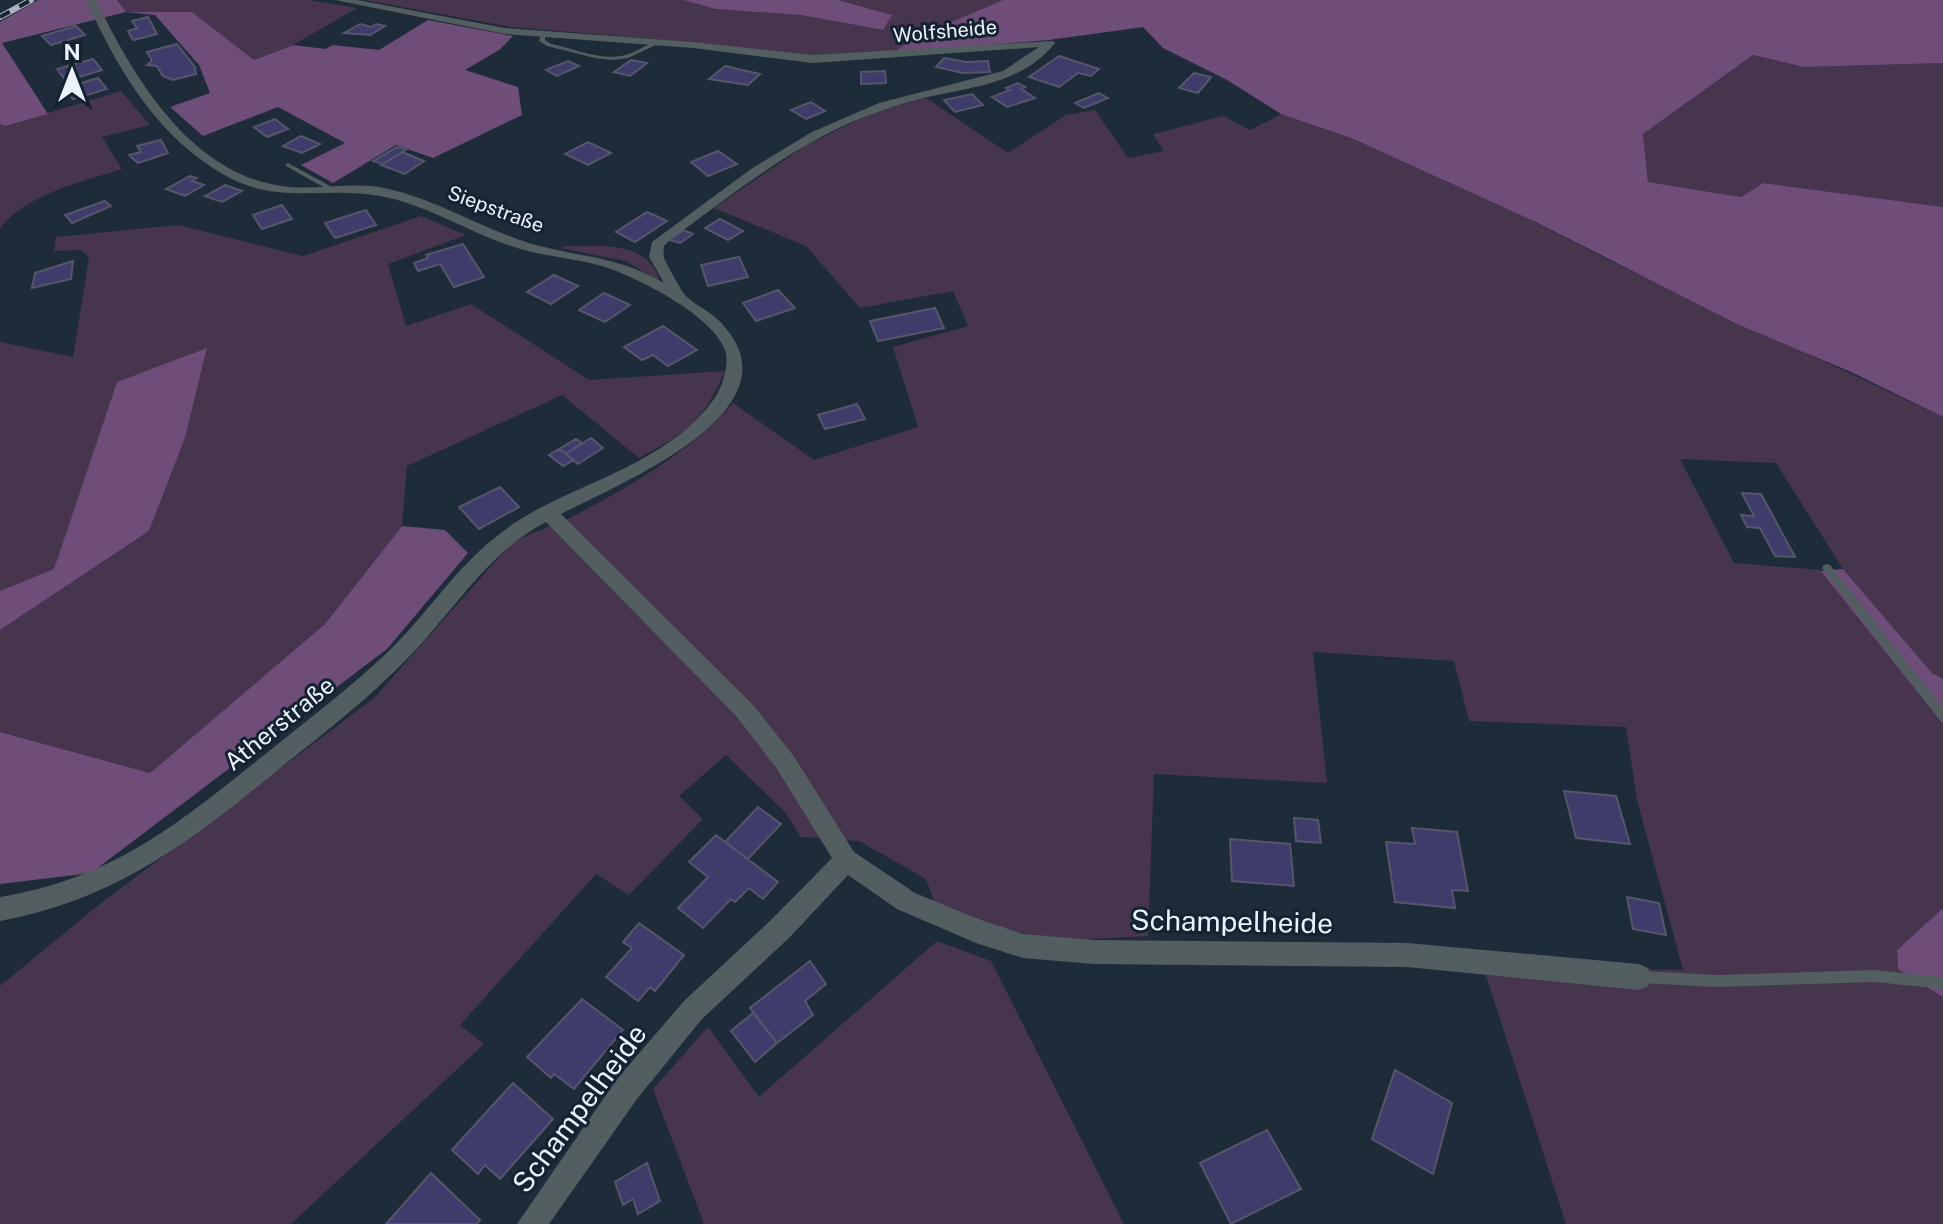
<svg xmlns="http://www.w3.org/2000/svg" width="1943" height="1224" viewBox="0 0 1943 1224" font-family="'Public Sans',sans-serif">
<style>
.green{fill:#47344d}
.forest{fill:#6e4d79}
.building{fill:#3e3c6b;stroke:#55566a;stroke-width:2}
.lines{fill:none;stroke-linecap:round;stroke-linejoin:round}
.service{fill:#535e61;fill-rule:evenodd}
.minor{fill:#535e61;fill-rule:evenodd}
.rail-casing{stroke:#a8b3be;stroke-width:6}
.rail{stroke:#152230;stroke-width:4;stroke-dasharray:11;stroke-linecap:butt}
.labels{text-anchor:middle;dominant-baseline:central;stroke-width:6;stroke-linejoin:round;paint-order:stroke}
.far-street-label{font-size:20px;fill:#eaf3fd;stroke:#152230}
.street-label{font-size:24px;fill:#eaf3fd;stroke:#152230}
.near-street-label{font-size:28px;fill:#eaf3fd;stroke:#152230}
</style>
<rect width="100%" height="100%" fill="#1e2c3a"/>
<path class="green" d="M117 0H310L357 8 293 45 254 60 192 13 126 12Z
M364 0H683L715 9 801 15 882 30 891 15 838 0H1003L918 37 892 53 813 56 701 43 511 27Z
M1753 55 1804 67 1943 63V207L1763 183 1741 197 1648 182 1643 134Z
M121 91 150 125 102 137 122 169C82 182 28 193 0 228V124L5 126Z
M925 97 1008 153 1066 115 1095 110 1128 158 1164 151 1153 134 1223 116 1250 130 1281 114 1351 138 1538 223 1611 261 1943 417V679L1932 673 1843 569 1776 463 1680 459 1734 563 1821 570 1943 724V908L1897 950 1898 969 1943 997V1224H1566L1483 966 1683 970 1637 800 1626 727 1469 721 1454 661 1313 652 1327 783 1154 774 1148 936 1055 941 982 923 934 901 926 879 859 841 801 837 785 812 726 755 679 796 703 819 629 895 596 874 460 1025 484 1044 291 1224H0V986L101 903 374 698 511 544C530 532 552 527 572 517 629 487 690 452 733 403L814 460 918 427 893 347 968 326 953 291 860 308 806 246 714 208 805 146 865 116Z
M421 216 466 235 388 264 406 326 471 304 589 380 725 371C701 424 689 431 639 458L562 395 407 466 402 526 325 624 150 773 0 732V630L149 531 185 438 207 349 117 382 54 570 0 591V342L73 357 89 258 81 250 54 251 56 237 179 225 303 256Z
M567 246C603 247 646 239 660 281L625 261 560 248Z
M937 941 991 961 1124 1224H704L653 1089 708 1027 759 1097Z"/>
<path class="forest" d="M38 0H117L126 12H192L254 60 293 45 325 49 333 45 379 50 428 20 513 36 499 50 465 70 518 87 522 115 433 158 396 145 333 183 301 165 345 143 278 107 203 136 170 107 210 93 199 65 155 15 126 12 2 43 48 114 5 126 0 124V22Z
M683 0H838L892 15 883 30 801 15 715 9Z
M1003 0H1943V63L1804 67 1753 55 1643 134 1648 182 1741 197 1763 183 1943 207V417L1849 371 1737 324 1538 223 1351 138 1281 114 1227 80 1163 48 1143 27 1049 40 892 53 917 37Z
M207 348 185 438 149 531 0 630V591L54 569 117 382Z
M402 526 445 530 468 553 387 649 91 873 0 884V732L150 773 325 624Z
M1843 569 1932 673 1943 679V724L1821 571Z
M1943 908V997L1898 969 1897 950Z"/>
<path class="building" d="M148 17 157 34 133 40 128 31 137 28 132 21Z
M360 24 371 27 376 24 385 26 370 35 344 33Z
M76 26 85 35 51 45 42 36Z
M177 44 195 67 196 74 173 80 163 76 157 66 147 65 152 61 147 52Z
M1059 56 1099 69 1091 76 1078 73 1059 87 1029 77Z
M944 58 966 62 988 61 990 72 963 73 936 67Z
M93 59 102 70 66 81 57 69Z
M631 60 647 63 630 76 614 72Z
M568 61 579 66 557 76 546 70Z
M725 66 742 70 760 74 748 85 709 79Z
M885 71 886 83 861 84V72Z
M1194 73 1211 77 1198 93 1179 88Z
M98 78 107 89 73 99 65 88Z
M1018 83 1025 87 1021 89 1035 98 1007 107 992 97 1010 90 1006 88Z
M1099 93 1108 98 1084 108 1075 103Z
M972 94 983 105 955 112 944 100Z
M811 102 825 111 806 119 791 110Z
M275 119 288 129 267 137 254 127Z
M301 136 320 144 302 153 283 146Z
M161 140 168 153 138 163 129 155 141 152 137 146Z
M588 142 611 153 588 165 565 154Z
M397 147 407 149 383 164 373 161Z
M718 151 737 164 708 176 691 162Z
M402 152 424 161 405 174 381 165Z
M190 176 197 178 192 181 204 185 185 196 166 189Z
M225 185 242 191 222 202 205 196Z
M105 201 111 206 72 223 65 215Z
M282 205 292 219 262 229 253 215Z
M366 210 376 225 335 238 325 223Z
M647 212 667 221 635 242 616 232Z
M720 219 743 231 728 240 705 228Z
M683 230 693 234 680 243 670 240Z
M463 244 484 277 454 287 440 264 418 271 414 263 428 258 426 255Z
M739 257 748 277 708 286 701 265Z
M73 261 71 279 32 288 35 273Z
M554 275 578 286 551 304 527 292Z
M778 290 795 308 756 321 743 303Z
M604 293 630 305 605 322 579 310Z
M935 308 944 328 878 341 870 321Z
M663 326 697 350 668 366 653 355 642 360 624 347Z
M857 404 865 419 825 429 818 415Z
M591 438 603 448 578 464 566 454Z
M576 439 582 443 566 454 559 449Z
M559 449 566 454 574 460 563 466 549 455Z
M500 487 519 507 479 529 459 507Z
M1742 493 1761 494 1795 557 1775 556 1760 528 1747 527 1741 515 1754 516Z
M1564 791 1616 796 1630 844 1576 838Z
M758 807 781 824 748 859 725 842Z
M1294 818 1318 820 1321 843 1296 841Z
M1412 828 1457 832 1468 891 1452 890 1455 908 1395 902 1386 842 1415 844Z
M716 835 778 882 763 899 749 888 735 902 731 899 703 928 678 908 708 877 689 862Z
M1230 839 1290 844 1294 886 1232 881Z
M1627 897 1659 903 1666 935 1633 929Z
M639 923 684 955 655 991 650 987 638 1001 606 977 632 948 623 942Z
M810 961 826 984 805 1001 813 1015 777 1043 750 1008Z
M582 999 623 1030 574 1089 554 1074 551 1078 527 1057Z
M753 1013 777 1043 755 1062 731 1031Z
M1395 1070 1452 1103 1433 1174 1372 1139Z
M513 1083 553 1119 500 1179 485 1165 478 1174 452 1150Z
M1267 1130 1301 1189 1231 1224 1200 1163Z
M647 1163 660 1201 638 1214 633 1199 623 1205 615 1182Z
M431 1173 480 1220 477 1224H386Z"/>
<g class="lines">
<path class="service" d="M541 34H545V40L551 44C573 48 598 60 621 56 634 54 645 45 657 41L660 43 628 58 613 60 595 58 547 46 539 41Z
M288 163 330 186 331 190 326 191 325 188 286 166V164Z
M1827 564 1830 565 1943 708V721L1939 719 1824 571 1822 568 1824 565Z
M1875 970 1943 977V989L1875 982 1717 987 1641 983 1637 981 1635 977 1637 973 1641 971 1717 975Z"/>
<path class="minor" d="M86 0H96C133 76 189 173 282 186 316 191 350 181 384 188 432 198 474 224 520 240 572 258 613 253 664 283L649 257 652 242 751 169 812 132 879 103 1003 71 1039 47 813 63 693 48 505 34 335 0H357L505 28 693 42 813 55 1053 41 1055 43C1022 84 971 87 923 98 900 104 876 112 854 121 787 150 729 197 670 240L664 246C664 249 663 256 664 258 666 263 682 292 685 295 693 304 706 309 715 317 813 406 621 483 561 514L753 705 793 755 854 852 915 893 978 919 1023 934 1094 940 1407 943 1639 964 1648 968 1652 977 1648 986 1639 990 1407 967 1094 964 1023 958 976 943 897 909 848 875 790 937 702 1019 637 1099 549 1224H517L617 1079 684 1001 772 919 832 858 777 769 737 717 546 522C487 553 454 611 408 658 370 697 327 731 284 765 194 839 117 900 0 921V897C115 878 180 822 268 752 310 718 354 685 393 647 415 625 434 600 455 576 480 548 508 524 542 507 600 477 675 455 714 399 722 388 730 364 725 350 713 316 640 279 608 268 575 257 540 257 508 245 465 230 425 204 380 196 326 186 281 205 228 177 158 139 118 70 86 0Z"/>
<defs>
<path id="rail" d="M0 17 31 0"/>
</defs>
<use href="#rail" class="rail-casing"/>
<use href="#rail" class="rail"/>
</g>
<g class="labels">
<g class="far-street-label">
<text transform="translate(945 31) rotate(-5)">Wolfsheide</text>
<text transform="translate(496 209) rotate(20)">Siepstraße</text>
</g>
<g class="street-label">
<text transform="translate(279 723) rotate(-39)">Atherstraße</text>
</g>
<g class="near-street-label">
<text transform="translate(1232 921) rotate(1)">Schampelheide</text>
<text transform="translate(579 1108) rotate(-53)">Schampelheide</text>
</g>
</g>
<g transform="translate(72 72)" stroke="#152230" stroke-width="6" paint-order="stroke">
<path d="M0-6L14 30L0 20L-14 30Z" fill="#eaf3fd"/>
<text y="-12" font-size="22" font-weight="bold" text-anchor="middle" fill="#eaf3fd">N</text>
</g>
</svg>
